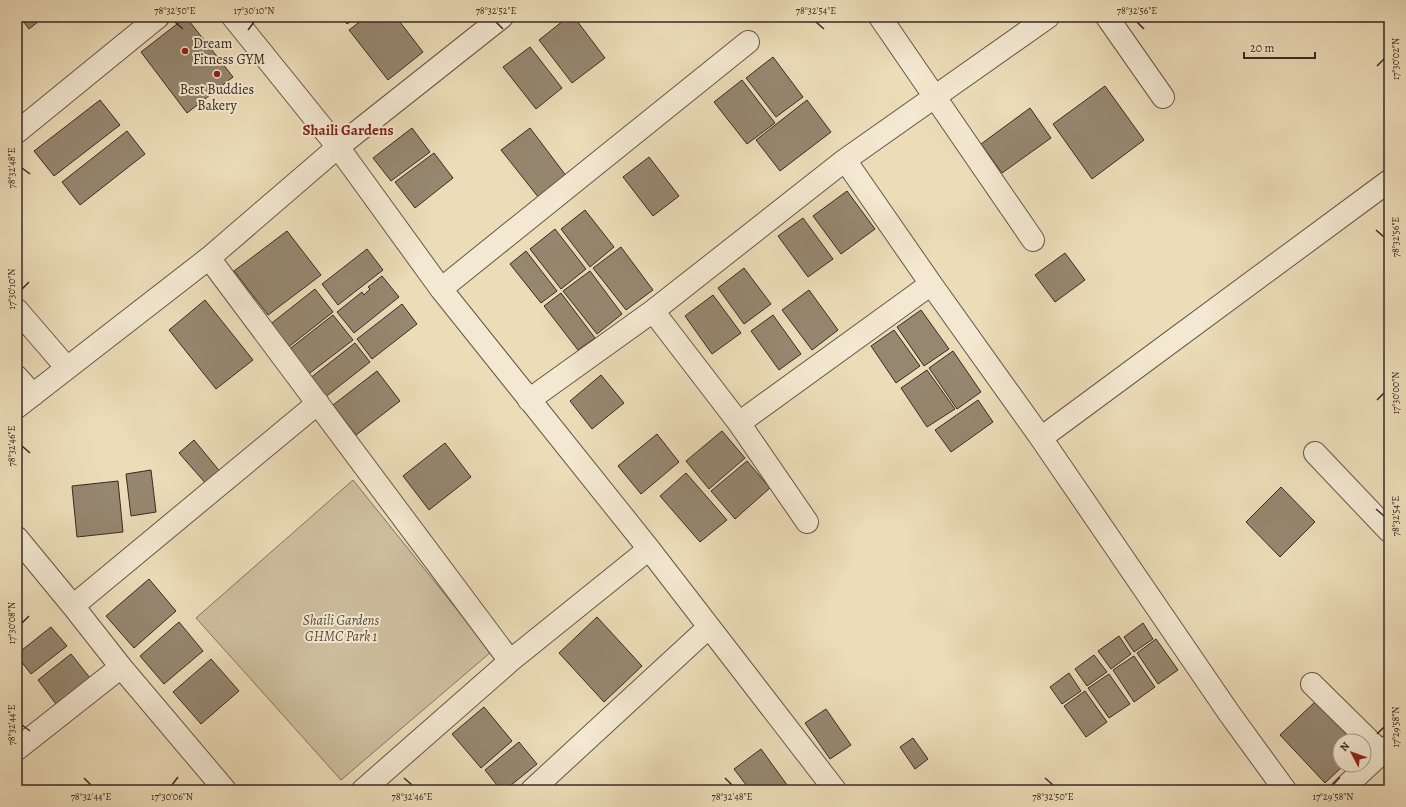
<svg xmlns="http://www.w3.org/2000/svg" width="1406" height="807" viewBox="0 0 1406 807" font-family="Alegreya,serif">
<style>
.green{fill:#cebe9e;stroke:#847460}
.building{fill:#968770;stroke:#392a22}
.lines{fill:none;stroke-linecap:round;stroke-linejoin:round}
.minor-casing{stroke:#665648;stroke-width:24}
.minor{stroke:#f3e8d1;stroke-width:22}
.ticks{fill:none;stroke:#392a22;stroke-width:1.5}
.poi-dot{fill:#8f2418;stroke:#f3e8d1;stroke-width:1.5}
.labels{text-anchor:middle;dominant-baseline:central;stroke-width:4;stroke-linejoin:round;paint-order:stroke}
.poi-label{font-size:14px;fill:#392a22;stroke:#f3e8d1;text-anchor:start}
.park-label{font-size:14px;font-style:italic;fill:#57483b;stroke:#f3e8d1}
.neighbourhood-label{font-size:15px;font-weight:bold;fill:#7a1f14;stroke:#f3e8d1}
.neatline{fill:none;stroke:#392a22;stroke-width:1.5}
.ticks-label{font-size:10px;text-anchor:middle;fill:#392a22}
</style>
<rect width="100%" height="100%" fill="#ecdcb8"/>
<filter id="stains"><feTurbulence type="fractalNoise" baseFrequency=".005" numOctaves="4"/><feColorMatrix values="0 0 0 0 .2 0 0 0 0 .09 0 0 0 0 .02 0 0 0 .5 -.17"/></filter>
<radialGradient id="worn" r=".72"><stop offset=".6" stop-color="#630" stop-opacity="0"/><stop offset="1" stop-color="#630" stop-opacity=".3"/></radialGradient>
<path class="green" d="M353 480 491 652 341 780 196 618Z"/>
<path class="building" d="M20 17H44L29 29Z
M186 17 233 77 187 113 141 52Z
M342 17H357L347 24Z
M366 17H396L423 52 388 80 349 30Z
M455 17H466L460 22Z
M568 17H574L605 58 572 83 539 40Z
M530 47 562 88 536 109 503 67Z
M773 57 803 97 776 117 746 78Z
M742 80 775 123 747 144 714 102Z
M1105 86 1144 140 1092 179 1053 124Z
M100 100 120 125 54 176 34 151Z
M807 100 831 132 780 171 756 140Z
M1030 108 1051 138 1002 173 981 144Z
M412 128 430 152 391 181 373 158Z
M530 128 567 177 539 198 501 150Z
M127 131 145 154 80 205 62 182Z
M434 153 453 178 415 208 395 182Z
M649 157 679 196 653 216 623 177Z
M847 191 875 229 841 254 813 216Z
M585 210 614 247 590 267 561 229Z
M803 218 833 259 808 277 778 236Z
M555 229 586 269 561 289 530 249Z
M287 231 321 275 268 315 234 271Z
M621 247 653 290 626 310 593 268Z
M367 249 383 270 338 305 322 284Z
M526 251 557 291 541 303 510 264Z
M1065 253 1085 280 1055 302 1035 275Z
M744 268 771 304 744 324 718 288Z
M590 271 622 314 597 334 563 291Z
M382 276 399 297 354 333 337 312 362 292 364 295 370 289 368 287Z
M315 289 333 312 286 349 268 326Z
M809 290 838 330 812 350 782 310Z
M561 293 595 338 578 350 544 306Z
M713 295 741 333 712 354 685 316Z
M205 300 253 360 216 389 169 330Z
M402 304 417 324 372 359 357 339Z
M921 310 949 349 924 366 897 327Z
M333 315 353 340 306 376 287 351Z
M773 315 801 354 779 370 751 331Z
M894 330 920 366 896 383 871 346Z
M355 343 370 362 324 398 309 379Z
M953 351 981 392 957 409 929 368Z
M927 370 955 409 927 427 901 388Z
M377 371 400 401 356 435 333 405Z
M601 375 624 403 592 429 570 401Z
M978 400 993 422 951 452 935 430Z
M722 431 745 458 709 489 686 461Z
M657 434 679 462 641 494 618 466Z
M194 440 222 474 208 486 179 453Z
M445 443 471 477 429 510 403 476Z
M747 461 770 488 735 519 711 491Z
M151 470 156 512 131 516 126 474Z
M686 473 727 520 700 542 660 496Z
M118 481 123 532 77 537 72 486Z
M1281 487 1315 522 1280 557 1246 522Z
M149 579 176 611 134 648 106 616Z
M597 617 642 666 604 702 559 653Z
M179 622 203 651 164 684 140 656Z
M1143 623 1153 639 1134 652 1124 637Z
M51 627 67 646 31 674 17 656V654Z
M1119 636 1131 654 1111 669 1098 651Z
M1156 639 1178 670 1158 684 1137 653Z
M71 654 90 678 56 704 38 680Z
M1094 655 1107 672 1087 686 1075 669Z
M1134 656 1155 687 1134 702 1113 670Z
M211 659 239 691 201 724 173 692Z
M1069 673 1081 691 1062 704 1050 687Z
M1109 674 1130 704 1109 718 1088 688Z
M1085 691 1107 722 1086 737 1064 706Z
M1316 701 1353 741H1340V765H1344L1325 783 1280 735Z
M484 707 512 741 481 768 452 734Z
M826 709 851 745 830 759 805 723Z
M913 738 928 759 915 769 900 747Z
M519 742 537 764 505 790H501L485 770Z
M761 749 790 789 788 790H750L734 769Z"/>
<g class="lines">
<defs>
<path id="minor" d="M233 17 338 147 441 289 649 549 835 790
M880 17 1033 240
M1107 17 1163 97
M17 132 158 17
M845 160 931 284 1041 438 1229 713 1285 790
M209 258 510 661
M441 289 748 42
M17 310 67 368
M653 311 739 423 807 522
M17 377 33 395
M529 400 653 311 845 160 1048 17
M17 407 209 258 338 147 502 17
M739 423 931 284
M1041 438 1389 181
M1315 453 1389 531
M17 538 73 606 121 667 225 790
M73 606 318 403
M1312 684 1382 753
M17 749 121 667
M363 790 510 661 649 549
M532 790 709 627
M1342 790 1389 746"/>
</defs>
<use href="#minor" class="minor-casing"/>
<use href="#minor" class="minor"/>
</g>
<path class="ticks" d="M175 22 183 29M496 22 503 29M816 22 824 29M1137 22 1144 29M248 30 254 22M1377 66 1384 59M22 168 30 174M1376 230 1384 237M22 289 29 282M1377 400 1384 393M22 446 30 453M1376 509 1384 516M22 623 29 616M22 725 30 731M1377 734 1384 727M84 778 91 785M404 778 412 785M725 778 732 785M1045 778 1053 785M172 785 178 777M1333 785 1340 777"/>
<g class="poi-dot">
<circle cx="185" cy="51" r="4"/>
<circle cx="217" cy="74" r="4"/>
</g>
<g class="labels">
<g class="poi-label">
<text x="193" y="43">Dream<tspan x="193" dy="16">Fitness GYM</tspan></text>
<text x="217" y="89" text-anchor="middle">Best Buddies<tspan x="217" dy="16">Bakery</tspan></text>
</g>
<g class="park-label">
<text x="341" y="620">Shaili Gardens<tspan x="341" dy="16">GHMC Park 1</tspan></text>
</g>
<g class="neighbourhood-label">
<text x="348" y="130">Shaili Gardens</text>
</g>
</g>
<rect width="1406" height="807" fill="none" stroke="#ecdcb8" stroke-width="44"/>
<g transform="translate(1352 753) rotate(311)"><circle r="19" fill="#f3e8d1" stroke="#a99c8b"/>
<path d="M0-3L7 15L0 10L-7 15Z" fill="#8f2418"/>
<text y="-6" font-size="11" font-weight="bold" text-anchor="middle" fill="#392a22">N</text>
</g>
<path d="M1244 52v6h71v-6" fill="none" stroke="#392a22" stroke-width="2"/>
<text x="1250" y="52" font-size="12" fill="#392a22" stroke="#f3e8d1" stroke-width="3" paint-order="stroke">20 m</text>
<rect x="22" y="22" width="1362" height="763" class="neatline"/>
<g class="ticks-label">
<text x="175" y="14">78°32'50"E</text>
<text x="254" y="14">17°30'10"N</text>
<text x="496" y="14">78°32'52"E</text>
<text x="816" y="14">78°32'54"E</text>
<text x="1137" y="14">78°32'56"E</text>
<text transform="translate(1395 59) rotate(-90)" y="4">17°30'02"N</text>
<text transform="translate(11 168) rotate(-90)" y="4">78°32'48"E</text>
<text transform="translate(1395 237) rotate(-90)" y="4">78°32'56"E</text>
<text transform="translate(11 289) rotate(-90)" y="4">17°30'10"N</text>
<text transform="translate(1395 393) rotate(-90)" y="4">17°30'00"N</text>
<text transform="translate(11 446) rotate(-90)" y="4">78°32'46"E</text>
<text transform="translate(1395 516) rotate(-90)" y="4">78°32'54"E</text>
<text transform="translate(11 623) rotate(-90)" y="4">17°30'08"N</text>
<text transform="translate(11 725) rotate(-90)" y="4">78°32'44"E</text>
<text transform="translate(1395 727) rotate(-90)" y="4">17°29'58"N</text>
<text x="91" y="800">78°32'44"E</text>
<text x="172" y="800">17°30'06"N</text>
<text x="412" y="800">78°32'46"E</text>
<text x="732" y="800">78°32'48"E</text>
<text x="1053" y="800">78°32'50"E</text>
<text x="1333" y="800">17°29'58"N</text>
</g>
<rect width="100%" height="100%" filter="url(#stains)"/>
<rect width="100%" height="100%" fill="url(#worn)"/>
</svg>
